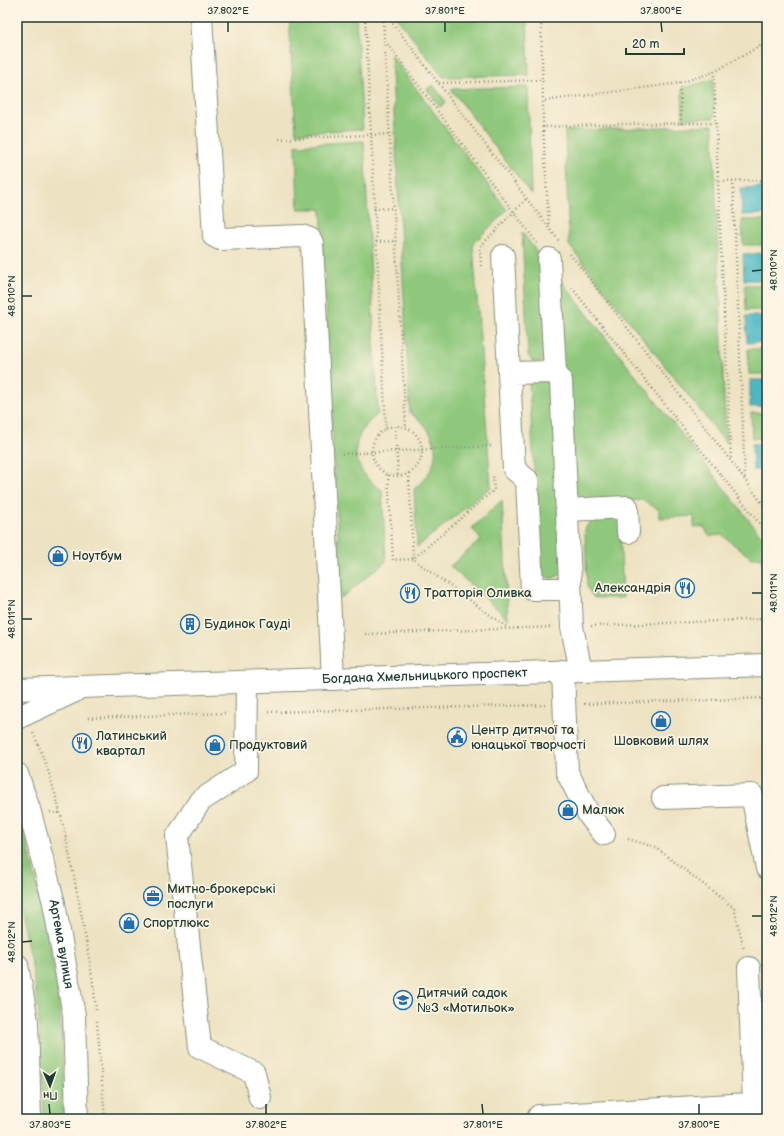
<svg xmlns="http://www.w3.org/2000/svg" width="784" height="1136" viewBox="0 0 784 1136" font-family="'Balsamiq Sans',sans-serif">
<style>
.green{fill:#8fc87c;stroke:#578258}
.water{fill:#4ab8c3;stroke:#347a7c}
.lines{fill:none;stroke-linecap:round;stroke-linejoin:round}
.minor-casing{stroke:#86907a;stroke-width:24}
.major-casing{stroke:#86907a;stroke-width:24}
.path{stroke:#86907a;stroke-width:2.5;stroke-dasharray:1 3;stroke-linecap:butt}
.minor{stroke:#fff;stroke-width:22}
.major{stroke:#fff;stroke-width:22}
.ticks{fill:none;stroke:#1f3d34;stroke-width:1.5}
.labels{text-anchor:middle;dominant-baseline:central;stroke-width:3.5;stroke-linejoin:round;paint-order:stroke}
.poi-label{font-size:13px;fill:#1f3d34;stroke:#fcf5e5;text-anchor:start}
.street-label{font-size:13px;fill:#1f3d34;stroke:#fcf5e5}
.neatline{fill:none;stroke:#1f3d34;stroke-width:1.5}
.ticks-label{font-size:10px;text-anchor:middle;fill:#1f3d34}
</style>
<rect width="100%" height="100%" fill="#fcf5e5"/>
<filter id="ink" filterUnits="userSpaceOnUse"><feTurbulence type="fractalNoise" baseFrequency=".025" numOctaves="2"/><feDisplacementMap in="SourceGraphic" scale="8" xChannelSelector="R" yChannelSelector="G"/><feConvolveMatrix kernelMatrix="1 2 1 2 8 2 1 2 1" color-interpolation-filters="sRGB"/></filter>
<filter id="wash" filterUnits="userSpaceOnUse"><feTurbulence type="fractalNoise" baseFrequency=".012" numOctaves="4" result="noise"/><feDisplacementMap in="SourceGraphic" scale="16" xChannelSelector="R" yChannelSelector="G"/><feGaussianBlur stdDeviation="0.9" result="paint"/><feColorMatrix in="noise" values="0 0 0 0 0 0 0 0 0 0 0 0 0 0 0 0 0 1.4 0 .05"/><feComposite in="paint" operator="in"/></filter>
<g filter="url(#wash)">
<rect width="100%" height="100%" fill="#ede2c1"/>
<path class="green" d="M289 17H356L363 129 296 133Z
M396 17H527L529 75 443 77Z
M391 55 507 210 473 244 491 487 417 547 414 489C444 465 442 434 410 413Z
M713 79 714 118 683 119 682 89Z
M433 85 446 102 440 107 427 89Z
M528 87 531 194 451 89Z
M713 125 726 443 569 245 565 131Z
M364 141 378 414C347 437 349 470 382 490L386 561 341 598 321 209H298L296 145Z
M742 220H767V245H743Z
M522 232 544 262 545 362C537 363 532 363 528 355Z
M552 269 767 543V611H765L762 557 751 558 722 535 709 536 704 527H694V516L659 518V510L643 500 573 503Z
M745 285H767V310H746Z
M748 349H767V374H749Z
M541 380 551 383 564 573 552 579 540 574 529 384Z
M751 413H767V438H752Z
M502 500 508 619 450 566 481 540 472 528Z
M623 512 620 529 623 598H594L587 587 585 530C592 512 606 515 623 512Z
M23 823C36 883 52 944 59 1006 63 1043 63 1081 64 1119H44L41 1052 38 1007 32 967 17 898V826Z"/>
<path class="water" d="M766 187 767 214 742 215 741 188Z
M767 253V280H744L743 254Z
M746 316H767V342L747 343Z
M750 380H767V406L750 407Z
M767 443V470H753L752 444Z"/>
</g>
<g filter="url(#ink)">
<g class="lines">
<defs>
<path id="minor" d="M201 17 214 236 220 239 302 236 310 239 312 243 333 679
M503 256 514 469 527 480 532 589H570
M549 259 555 372 561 381 572 627 581 671
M509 373 555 372
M567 510 627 507 628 532
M563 671 567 772 589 815 604 834
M247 682 246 771 200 801 177 837 200 1047 254 1073 260 1098
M663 798 752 795 767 868
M749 968 754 1104
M539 1116 767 1103"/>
<g id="major">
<path id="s1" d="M17 689 767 665"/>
<path d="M17 718 75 691"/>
<path id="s2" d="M17 774 29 809 54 903 74 1015 77 1119"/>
<path d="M17 965 27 1021 30 1119"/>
</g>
</defs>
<use href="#minor" class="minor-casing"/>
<use href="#major" class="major-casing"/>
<path class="path" d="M365 17 386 429
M383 17 406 428
M388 17 559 241
M541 17 543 101
M385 41 537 243
M767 42 714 72 718 181 767 180
M439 83 542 80
M680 83 714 72
M681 124 680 83 543 101V127L621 124 717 123
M543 127 549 227
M279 139 390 134
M718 181 731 460
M733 181 745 481
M374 209 394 208
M376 242 396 241
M570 254 731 461 767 510
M481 266 480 247 527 198
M572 288 767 533
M395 426 398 476
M372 451a25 25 0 1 1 50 0a25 25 0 1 1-50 0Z
M342 454 491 446
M409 473 413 559 508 628
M388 475 393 560 413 559 494 490 493 476
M591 626 767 619
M365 634 553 627
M584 704 767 698
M268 712 545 705
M88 718 227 713
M33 733C56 782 65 834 76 887 84 928 92 968 96 1010
M50 812 61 813
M628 839 655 847 734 908 744 949
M97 1021 105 1119"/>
<use href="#minor" class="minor"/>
<use href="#major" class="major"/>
</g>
</g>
<path class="ticks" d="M228 22V32M445 22V32M661 22 662 32M752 271 762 270M22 296H32M752 593H762M22 619H32M752 916H762M22 942 32 941M49 1104 50 1114M266 1104V1114M482 1104 483 1114M699 1104V1114"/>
<defs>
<symbol id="shop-ring" viewBox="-11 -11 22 22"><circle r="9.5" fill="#fcf5e5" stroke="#1f6fb2" stroke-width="1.5"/><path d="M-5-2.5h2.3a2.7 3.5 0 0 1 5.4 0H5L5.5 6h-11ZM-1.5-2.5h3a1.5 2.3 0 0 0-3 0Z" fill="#1f6fb2"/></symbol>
<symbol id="restaurant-ring" viewBox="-11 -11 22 22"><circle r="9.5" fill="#fcf5e5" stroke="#1f6fb2" stroke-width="1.5"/><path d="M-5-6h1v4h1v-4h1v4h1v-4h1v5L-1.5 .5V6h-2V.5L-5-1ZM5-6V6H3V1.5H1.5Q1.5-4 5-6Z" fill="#1f6fb2"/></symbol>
<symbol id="building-ring" viewBox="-11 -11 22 22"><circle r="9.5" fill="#fcf5e5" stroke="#1f6fb2" stroke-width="1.5"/><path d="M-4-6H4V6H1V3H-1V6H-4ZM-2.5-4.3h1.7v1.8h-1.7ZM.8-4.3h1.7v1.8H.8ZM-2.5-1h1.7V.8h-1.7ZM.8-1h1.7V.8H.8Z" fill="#1f6fb2"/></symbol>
<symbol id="civic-ring" viewBox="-11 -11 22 22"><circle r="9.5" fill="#fcf5e5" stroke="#1f6fb2" stroke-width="1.5"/><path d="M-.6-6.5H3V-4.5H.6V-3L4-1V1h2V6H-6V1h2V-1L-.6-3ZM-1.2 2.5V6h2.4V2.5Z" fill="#1f6fb2"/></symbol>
<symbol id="office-ring" viewBox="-11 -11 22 22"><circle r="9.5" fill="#fcf5e5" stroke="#1f6fb2" stroke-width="1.5"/><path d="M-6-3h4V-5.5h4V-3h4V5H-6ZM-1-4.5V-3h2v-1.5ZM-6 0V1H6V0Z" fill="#1f6fb2"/></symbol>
<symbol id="school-ring" viewBox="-11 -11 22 22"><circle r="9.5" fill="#fcf5e5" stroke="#1f6fb2" stroke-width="1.5"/><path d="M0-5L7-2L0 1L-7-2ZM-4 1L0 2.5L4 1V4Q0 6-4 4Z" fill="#1f6fb2"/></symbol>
</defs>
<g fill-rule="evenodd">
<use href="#shop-ring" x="47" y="545" width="22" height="22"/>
<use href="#restaurant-ring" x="674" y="577" width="22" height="22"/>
<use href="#restaurant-ring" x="399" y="582" width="22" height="22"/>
<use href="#building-ring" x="179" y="613" width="22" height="22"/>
<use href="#shop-ring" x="650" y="710" width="22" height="22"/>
<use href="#civic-ring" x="446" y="726" width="22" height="22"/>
<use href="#restaurant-ring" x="71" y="732" width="22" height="22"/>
<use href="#shop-ring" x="204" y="734" width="22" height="22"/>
<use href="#shop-ring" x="557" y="799" width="22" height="22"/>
<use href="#office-ring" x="142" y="885" width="22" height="22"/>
<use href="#shop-ring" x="118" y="912" width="22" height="22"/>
<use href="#school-ring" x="392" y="989" width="22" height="22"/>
</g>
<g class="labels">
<g class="poi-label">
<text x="72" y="556">Ноутбум</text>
<text x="671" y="588" text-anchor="end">Александрія</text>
<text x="424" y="593">Тратторія Оливка</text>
<text x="204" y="624">Будинок Гауді</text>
<text x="471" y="730">Центр дитячої та<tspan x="471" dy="15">юнацької творчості</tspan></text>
<text x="96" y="736">Латинський<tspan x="96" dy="15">квартал</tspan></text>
<text x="661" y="741" text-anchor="middle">Шовковий шлях</text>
<text x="229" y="745">Продуктовий</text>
<text x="582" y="810">Малюк</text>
<text x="167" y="889">Митно-брокерські<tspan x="167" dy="15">послуги</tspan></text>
<text x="143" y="923">Спортлюкс</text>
<text x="417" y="993">Дитячий садок<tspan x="417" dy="15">№3 «Мотильок»</tspan></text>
</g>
<g class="street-label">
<text stroke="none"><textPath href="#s1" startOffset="408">Богдана Хмельницького проспект</textPath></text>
<text stroke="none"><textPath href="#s2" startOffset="176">Артема вулиця</textPath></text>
</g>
</g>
<rect width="784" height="1136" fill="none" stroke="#fcf5e5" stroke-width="44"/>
<g transform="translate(50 1086) rotate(178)" stroke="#fcf5e5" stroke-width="3" paint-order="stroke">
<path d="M0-3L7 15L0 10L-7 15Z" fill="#1f3d34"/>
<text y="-6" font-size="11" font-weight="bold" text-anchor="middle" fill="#1f3d34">Пн</text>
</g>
<path d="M626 48v6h58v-6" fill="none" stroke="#1f3d34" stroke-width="2"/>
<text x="632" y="48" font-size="12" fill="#1f3d34" stroke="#fcf5e5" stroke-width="3" paint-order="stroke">20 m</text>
<rect x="22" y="22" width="740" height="1092" class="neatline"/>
<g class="ticks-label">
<text x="228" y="14">37.802°E</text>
<text x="445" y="14">37.801°E</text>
<text x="661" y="14">37.800°E</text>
<text transform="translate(773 270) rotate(-90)" y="4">48.010°N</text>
<text transform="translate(11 296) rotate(-90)" y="4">48.010°N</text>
<text transform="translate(773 593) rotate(-90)" y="4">48.011°N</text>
<text transform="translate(11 619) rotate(-90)" y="4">48.011°N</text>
<text transform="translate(773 916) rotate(-90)" y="4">48.012°N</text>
<text transform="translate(11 942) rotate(-90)" y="4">48.012°N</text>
<text x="50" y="1128">37.803°E</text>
<text x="266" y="1128">37.802°E</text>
<text x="483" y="1128">37.801°E</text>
<text x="699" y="1128">37.800°E</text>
</g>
</svg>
